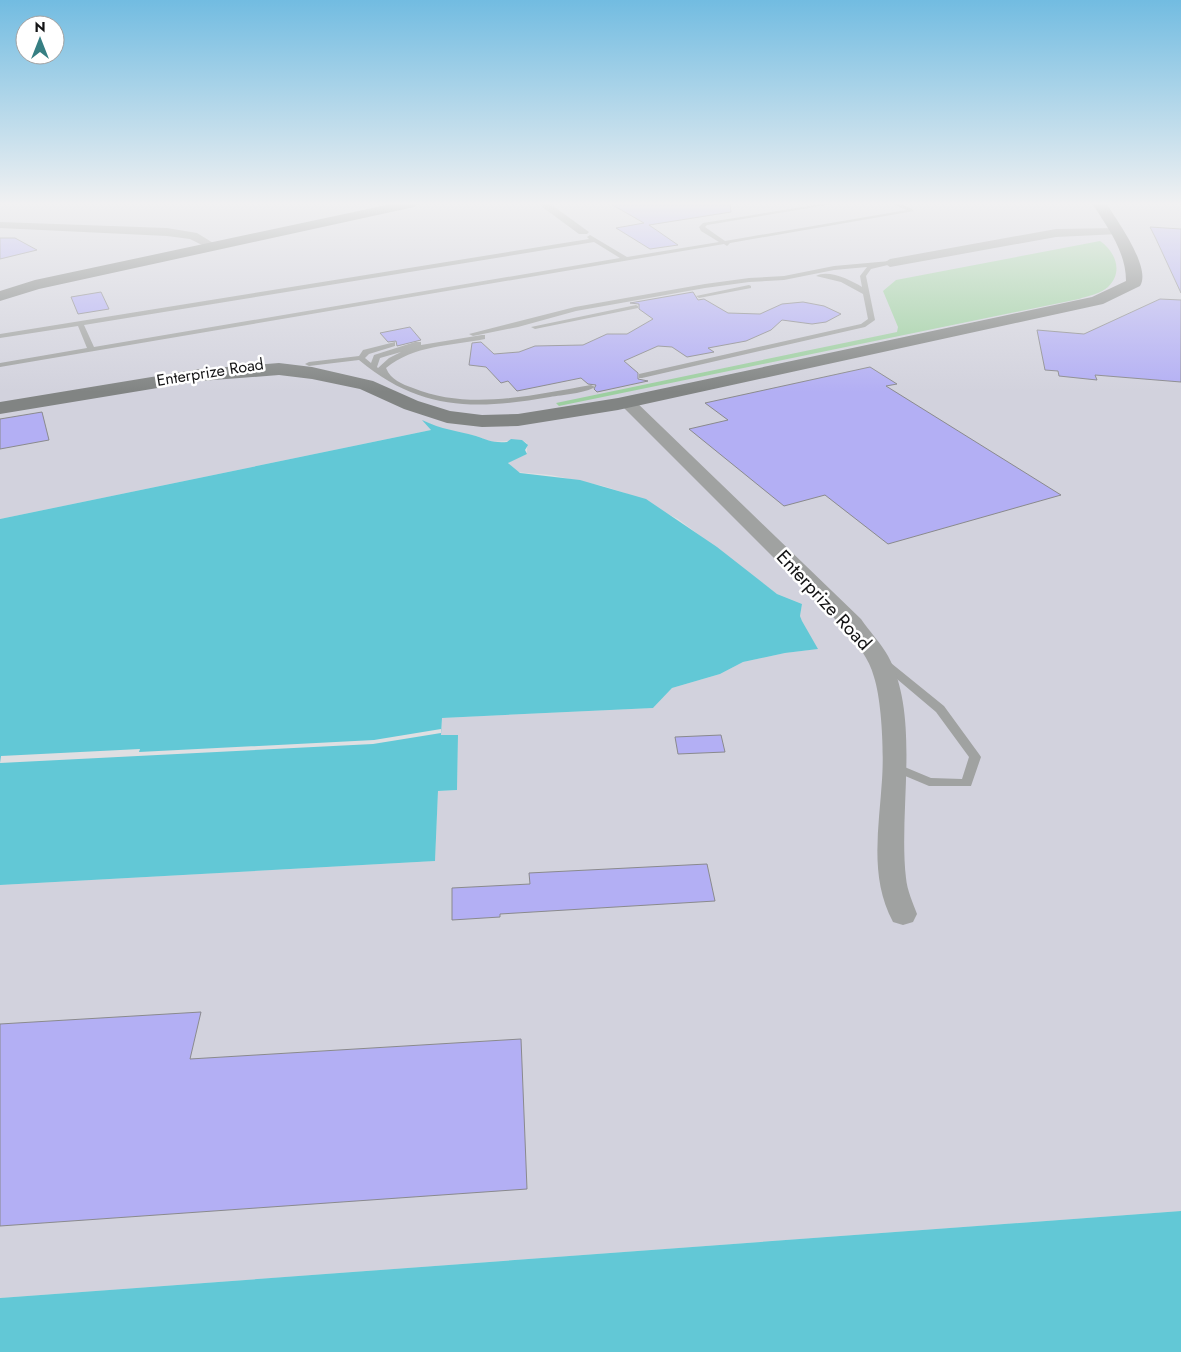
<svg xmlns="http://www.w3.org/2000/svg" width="1181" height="1352" viewBox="0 0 1181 1352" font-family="Jost,sans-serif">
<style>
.built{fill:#d2d2dd}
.green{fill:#9dcfa0}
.water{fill:#62c8d6}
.pier{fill:#dfdfe2}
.building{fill:#b3aff4;stroke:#8a8a8d}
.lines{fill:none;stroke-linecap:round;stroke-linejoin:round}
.lane{fill:#a0a2a1;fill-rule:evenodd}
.street{fill:#a0a2a1;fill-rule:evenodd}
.secondary{fill:#818483;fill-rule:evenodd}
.labels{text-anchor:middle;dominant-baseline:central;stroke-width:5;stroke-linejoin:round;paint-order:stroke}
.far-street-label{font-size:16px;fill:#141415;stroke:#fff}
.street-label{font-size:19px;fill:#141415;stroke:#fff}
</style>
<rect width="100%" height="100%" fill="#dfdfe2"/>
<path class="built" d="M0 203H1181V1211L0 1298V885L435 861 438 791 457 790 458 735H441L442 718 653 708 672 688 720 674 743 662 785 653 817 649 802 621 800 616 802 604 777 594 678 519 625 493 603 486 551 475 516 472 508 462 527 454V443L522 440 490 442 477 436 440 429 424 421 431 430 0 519Z"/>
<path class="green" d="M1100 241C1115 251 1124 272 1108 287 1102 293 1088 296 1079 299L559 406 556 403 897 332 898 327 883 291 896 280Z"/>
<path class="water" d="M422 420C443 430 455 430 476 436 488 440 492 443 507 442L511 439 522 440 528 445 525 450 527 454 508 463 520 473 580 480 646 499 717 547 777 594 802 604 800 616 802 621 818 649 785 653 743 662 720 674 672 688 653 708 442 718 441 735H458L457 790 438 791 435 861 0 885V519L431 430Z
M1181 1211V1352H0V1298Z"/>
<path class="pier" d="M441 729V733L373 744 0 763 1 756 140 749 139 752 374 740Z"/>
<path class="building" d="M609 203H730L731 212 649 225 678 245 650 249 616 228 644 223Z
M1150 227 1181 229V293L1156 239Z
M0 238H15L37 250 0 259Z
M101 292 109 309 78 314 71 297Z
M693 292 698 300 704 299 728 313 760 314 782 304 803 302 824 306 841 314 826 322 812 324 782 320 771 330 746 341 708 348 714 352 687 357 672 347 658 346 624 361 638 373V379L648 381 597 392 594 389 596 385 588 384 581 378 517 391 508 381 501 383 486 367 469 365 472 343 481 342 494 354 519 352 535 346 583 345 607 334H627L653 319 639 309V304L630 303Z
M1160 299 1181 300V382L1095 375 1097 380 1059 376 1058 371 1045 370 1037 330 1084 334Z
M410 327 421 340 397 346 396 341 388 342 380 333Z
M870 367 897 384 886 386 1061 495 888 544 825 495 784 506 689 429 728 420 705 403Z
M42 412 49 440 0 449V419Z
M721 735 725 752 678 754 675 737Z
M707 864 715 901 500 914V917L452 920V888L530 884 529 873Z
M201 1012 190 1059 521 1039 527 1189 0 1226V1024Z"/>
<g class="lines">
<path class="lane" d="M827 203H839L707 225 705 227 725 241 907 210 889 203C898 203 908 205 914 211L730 243 727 246 724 244 0 367V363L87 348 78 326 0 338V334L589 239 587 237 590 235 627 257 719 242 701 231 699 227 703 223ZM594 242 620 258 94 347 84 325Z
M890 261 892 262V264L871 269 866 276 875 320 865 327 642 378H639V374L861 324 868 319 863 294 841 282 816 276C828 269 851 280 862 287L860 276 867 267 834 270 784 280 749 282 705 288 576 311 518 327 473 336 469 334 575 307 705 284 749 278 784 276 834 266Z
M749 285 751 286V288L699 298 696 296Z
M636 305 638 306V308L535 329 531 327Z
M482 335H485V339C450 346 414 345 386 368 391 380 402 384 413 388 469 411 533 395 591 385L595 387C586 393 562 395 550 397 475 410 420 411 359 360L309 366 305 364 309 362 359 356 363 350 395 342V346L369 354 365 358 371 363 374 355 415 342H421V345ZM401 352 389 358 378 368 377 367 380 358Z
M882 658 886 659 944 706 979 754 981 757 971 786H929L891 770 889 767 891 764 895 763 931 778 962 779 969 757 936 712 878 663 876 661Z"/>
<path class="street" d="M537 203H549L589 232 587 234H579Z
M0 222 167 228 197 233 218 246 212 250 190 239 167 236 0 228Z
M1115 228 1119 230V234L1056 237 890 267 884 263 890 259 1056 229Z
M627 397 633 399 861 619C869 631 881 643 888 656 921 717 898 811 906 878 907 890 913 903 917 914L913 922 903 925 893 922C869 877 879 828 882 780 884 753 882 702 874 677 869 658 857 644 845 629L621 405 619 402 621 399Z"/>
<path class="secondary" d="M396 203H421L414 207 39 289 0 301V291L35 280Z
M1092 203H1106C1116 219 1152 268 1140 286L1103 304 618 410 518 426 482 427 447 423 404 409 360 389 312 379 279 375 200 381 0 414V402L200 369 279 363 312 367 373 381 418 401 450 411 482 415 518 414 618 398 1092 297 1126 281C1126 251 1107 227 1092 203Z"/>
</g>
<linearGradient id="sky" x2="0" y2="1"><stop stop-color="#72bce1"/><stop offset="0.52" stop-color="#f1f1f2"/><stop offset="1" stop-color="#f1f1f2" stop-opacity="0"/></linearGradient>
<rect width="1181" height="392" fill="url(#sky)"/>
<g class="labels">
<g class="far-street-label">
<text transform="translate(210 372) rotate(-9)">Enterprize Road</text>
</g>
<g class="street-label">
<text transform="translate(824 600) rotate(47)">Enterprize Road</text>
</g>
</g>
<g transform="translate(40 40)"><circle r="24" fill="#ffffff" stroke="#a1a1a1"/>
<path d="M0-4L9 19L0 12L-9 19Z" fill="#367f83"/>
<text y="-8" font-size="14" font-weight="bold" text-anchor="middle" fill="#141415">N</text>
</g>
</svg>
